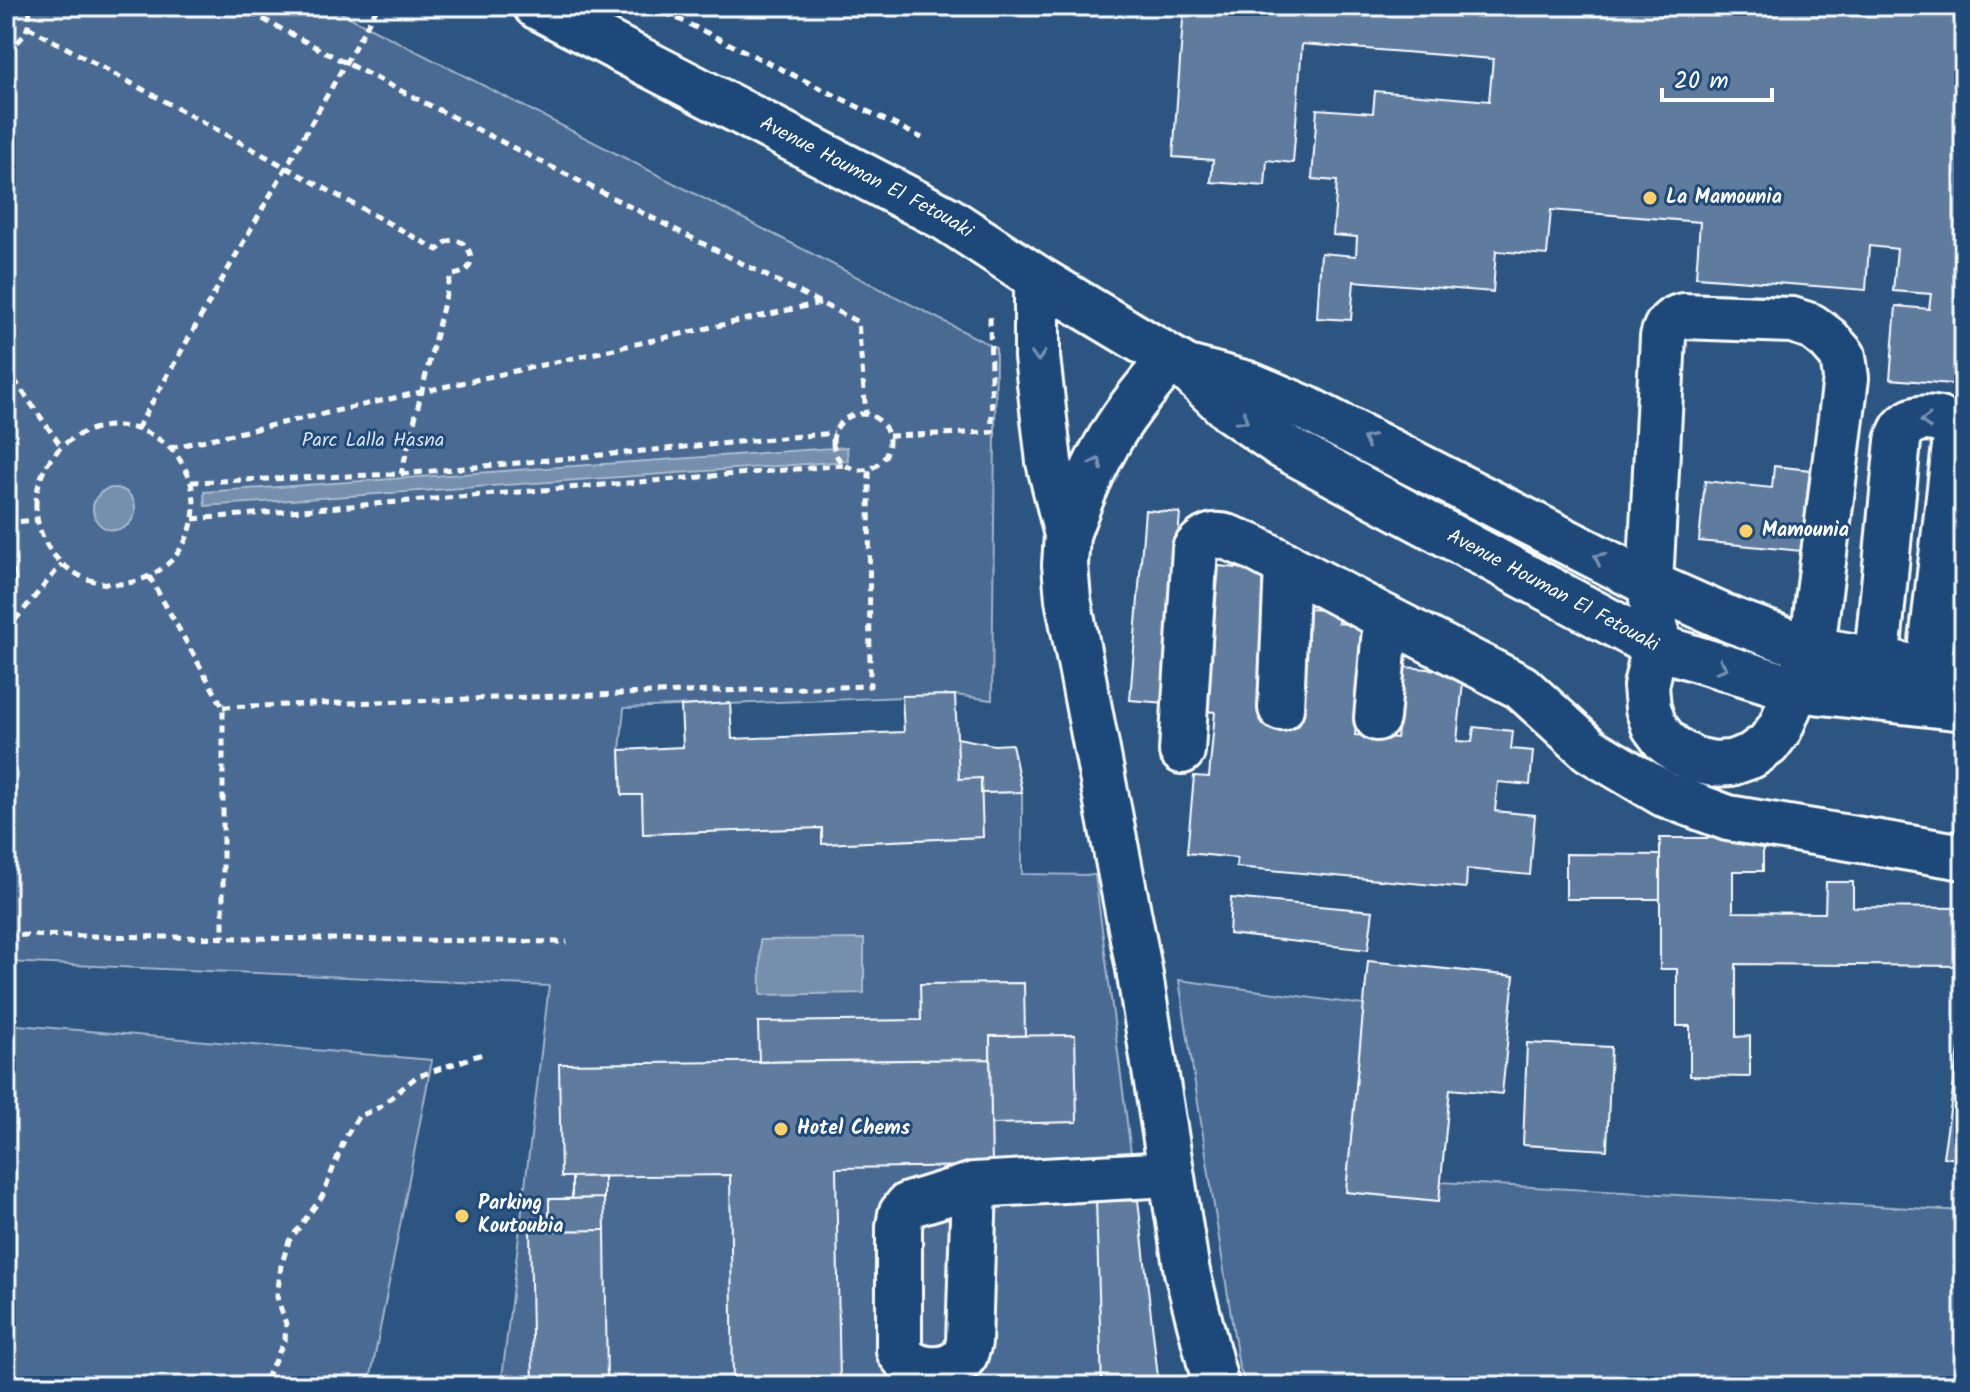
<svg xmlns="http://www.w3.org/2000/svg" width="1970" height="1392" viewBox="0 0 1970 1392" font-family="Kalam,sans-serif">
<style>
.green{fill:#486b92;stroke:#a4b5c8;stroke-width:2}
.water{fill:#748fad;stroke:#acbcce;stroke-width:2}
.building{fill:#5e7c9f;stroke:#fff;stroke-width:2}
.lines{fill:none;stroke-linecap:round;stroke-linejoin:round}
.minor-casing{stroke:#fff;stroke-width:50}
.path{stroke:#fff;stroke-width:5;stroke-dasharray:8 6;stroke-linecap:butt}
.minor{stroke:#1f4a7a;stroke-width:44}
.oneway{stroke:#7992af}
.poi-dot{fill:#ffd166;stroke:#1f4a7a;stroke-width:3}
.labels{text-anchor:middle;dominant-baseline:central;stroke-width:6;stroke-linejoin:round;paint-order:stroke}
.street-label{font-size:20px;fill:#fff;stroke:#1f4a7a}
.poi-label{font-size:20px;font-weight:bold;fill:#fff;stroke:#1f4a7a;text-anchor:start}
.park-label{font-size:20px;fill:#dae1e9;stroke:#1f4a7a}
</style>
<rect width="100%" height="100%" fill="#2c5582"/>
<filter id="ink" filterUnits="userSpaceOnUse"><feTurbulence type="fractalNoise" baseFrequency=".0125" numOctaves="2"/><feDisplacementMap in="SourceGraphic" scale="16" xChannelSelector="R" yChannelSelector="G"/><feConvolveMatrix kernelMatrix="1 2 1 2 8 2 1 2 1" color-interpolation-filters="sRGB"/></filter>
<g filter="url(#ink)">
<path class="green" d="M6 6H328L996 348 992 700 955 695 624 708 620 750 622 795H642L644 834 822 828 823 844 982 837 981 793 1022 792V874L1095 875 1132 1161 1138 1200 1097 1201 1102 1386H501L549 986 6 962Z
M1179 980 1364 1005 1346 1192 1438 1201 1441 1182 1964 1211V1386H1247L1239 1367Z
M6 1024 432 1060 369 1386H6Z"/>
<path class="water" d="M847 447 848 461 205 506 204 492Z
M93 509a21 21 0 1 1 42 0a21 21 0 1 1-42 0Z
M864 939V993L761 995 760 940Z"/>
<path class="building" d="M1184 6H1964V385L1890 379 1896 306 1929 309 1931 294 1893 291 1897 249 1869 246 1866 290 1696 277 1700 222 1551 210 1547 255 1496 251 1493 292 1354 281 1351 320 1317 318 1321 253 1356 256 1357 237 1333 235 1337 181 1312 179 1317 109 1373 113 1375 91 1489 101 1493 59 1302 44 1293 163 1267 160 1265 186 1211 182 1213 160 1173 157Z
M1774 466 1810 470 1801 551 1699 541 1705 481 1772 488Z
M1145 510 1180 513 1165 703 1130 700Z
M6 563 14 571 16 578 12 593 6 599Z
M1219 566 1273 572 1260 721 1299 725 1309 609 1339 611 1338 623 1365 626 1355 735 1397 738 1404 667 1464 672 1457 741 1472 742 1474 727 1513 731 1511 749 1533 751 1530 785 1498 782 1495 811 1535 815 1530 875 1467 869 1466 888 1236 867 1237 858 1187 853 1194 776 1209 777 1215 712 1206 711Z
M955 695 959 779 981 778 983 837 822 844V828L643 834 642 795H622L620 750 683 747 681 706 730 703 732 739 904 732 902 696Z
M957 738 994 745 1012 744 1022 792 981 793V778L959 779Z
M1660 838H1763V871H1733V912L1825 913 1826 882H1853V907L1964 908V966L1736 964V1037L1750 1036V1077L1690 1076V1026H1677V969H1660Z
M1566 854 1660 855V899H1566Z
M1231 898 1373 911 1368 950 1229 934Z
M1368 961 1514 976 1502 1094 1450 1089 1439 1201 1346 1192Z
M1024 983 1025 1036H990V1059L759 1062 758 1022 921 1020 920 984Z
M1963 1023 1964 1024V1160L1943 1157Z
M1075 1035 1077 1122 991 1124 990 1036Z
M1527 1043 1611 1047 1607 1150 1523 1145Z
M990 1059 992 1166 836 1168 840 1386H733L730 1175 561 1177 559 1064Z
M604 1176V1198L572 1199V1177Z
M604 1198 605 1230 549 1231V1199Z
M1138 1200 1159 1386H1102L1096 1201Z
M605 1230 607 1386H533L530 1231Z"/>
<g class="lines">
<defs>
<g id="minor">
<path id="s1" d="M536 6 947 219 1037 278 1185 367 1230 410 1282 446 1655 646 1795 689 1964 708"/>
<path d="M1037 278V357L1049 462 1067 535 1065 565 1068 599 1139 969 1187 1272 1216 1386"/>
<path d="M1683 316 1792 320 1811 326 1828 339 1843 356 1846 378 1812 649 1788 709 1780 728 1768 744 1751 756 1731 763 1713 764 1695 760 1679 752 1665 741 1654 726 1648 708 1646 686 1655 646 1656 631 1650 584 1663 337C1666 324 1671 319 1683 316Z"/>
<path d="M1191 369 1248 384 1307 409 1650 584 1731 620 1812 649 1964 676"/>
<path d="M1067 535C1078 504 1090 473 1107 444 1124 413 1148 386 1170 359"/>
<path d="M1879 637 1898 441C1900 434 1902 428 1908 424 1921 413 1953 418 1956 437L1932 642"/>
<path d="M1281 708 1287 565"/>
<path d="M1377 718 1386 618"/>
<path d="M1182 751 1195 549C1213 526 1228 538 1252 547L1386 618 1521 687 1590 750 1664 794 1728 818 1964 857"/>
<path d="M974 1185 969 1343C969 1344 965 1354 965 1355 949 1376 911 1373 899 1351V1227L901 1214 908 1205 974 1185 1170 1174"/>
</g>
</defs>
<use href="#minor" class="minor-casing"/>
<path class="path" d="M238 6 346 63 858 322 866 414
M652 6 922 138
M28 27 438 250C461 218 492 273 451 275L401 474
M6 50C24 41 32 26 29 6
M6 368 61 446
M833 442a28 28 0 1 1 56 0a28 28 0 1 1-56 0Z
M36 505a79 79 0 1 1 158 0a79 79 0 1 1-158 0Z
M137 429 378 6
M889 436 992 432 990 315
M170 448 820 303
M191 482 401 474 834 433
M193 519 845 465
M6 523 36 520
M149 576 223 707V937
M6 631 62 564
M223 707 870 686 869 469
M6 935 567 942
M130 1386 132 1384H263L285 1340 286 1324 277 1297 281 1266 289 1241 322 1197 345 1138 358 1117 380 1107 416 1077 485 1053"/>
<use href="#minor" class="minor"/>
</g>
<defs><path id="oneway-chevron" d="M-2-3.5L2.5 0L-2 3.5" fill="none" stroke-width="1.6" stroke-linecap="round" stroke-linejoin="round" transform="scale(2)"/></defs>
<g class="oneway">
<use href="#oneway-chevron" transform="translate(1038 356) rotate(87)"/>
<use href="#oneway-chevron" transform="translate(1243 419) rotate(35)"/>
<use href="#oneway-chevron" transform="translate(1926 421) rotate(179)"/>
<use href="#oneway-chevron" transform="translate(1368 440) rotate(-153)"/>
<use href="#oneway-chevron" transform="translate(1097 463) rotate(-63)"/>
<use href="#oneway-chevron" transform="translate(1599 558) rotate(-153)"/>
<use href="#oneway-chevron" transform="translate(1722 667) rotate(17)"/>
</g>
</g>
<g class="poi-dot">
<circle cx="1650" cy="198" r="8"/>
<circle cx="1746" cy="531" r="8"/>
<circle cx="781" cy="1129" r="8"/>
<circle cx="462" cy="1216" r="8"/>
</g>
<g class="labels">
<g class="street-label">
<text stroke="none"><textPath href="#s1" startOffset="372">Avenue Houman El Fetouaki</textPath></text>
<text stroke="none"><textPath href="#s1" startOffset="1176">Avenue Houman El Fetouaki</textPath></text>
</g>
<g class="poi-label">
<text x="1666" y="198">La Mamounia</text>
<text x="1762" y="531">Mamounia</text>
<text x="797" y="1129">Hotel Chems</text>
<text x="478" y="1204">Parking<tspan x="478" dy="23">Koutoubia</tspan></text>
</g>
<g class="park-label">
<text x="373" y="441">Parc Lalla Hasna</text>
</g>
</g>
<rect width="1970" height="1392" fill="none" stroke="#1f4a7a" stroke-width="32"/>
<rect x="16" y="16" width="1938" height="1360" fill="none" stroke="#fff" stroke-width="3" filter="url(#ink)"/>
<path d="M1662 88v12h110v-12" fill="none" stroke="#ffffff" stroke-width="4"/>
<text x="1674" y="88" font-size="24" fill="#ffffff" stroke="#1f4a7a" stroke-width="6" paint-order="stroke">20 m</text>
</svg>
